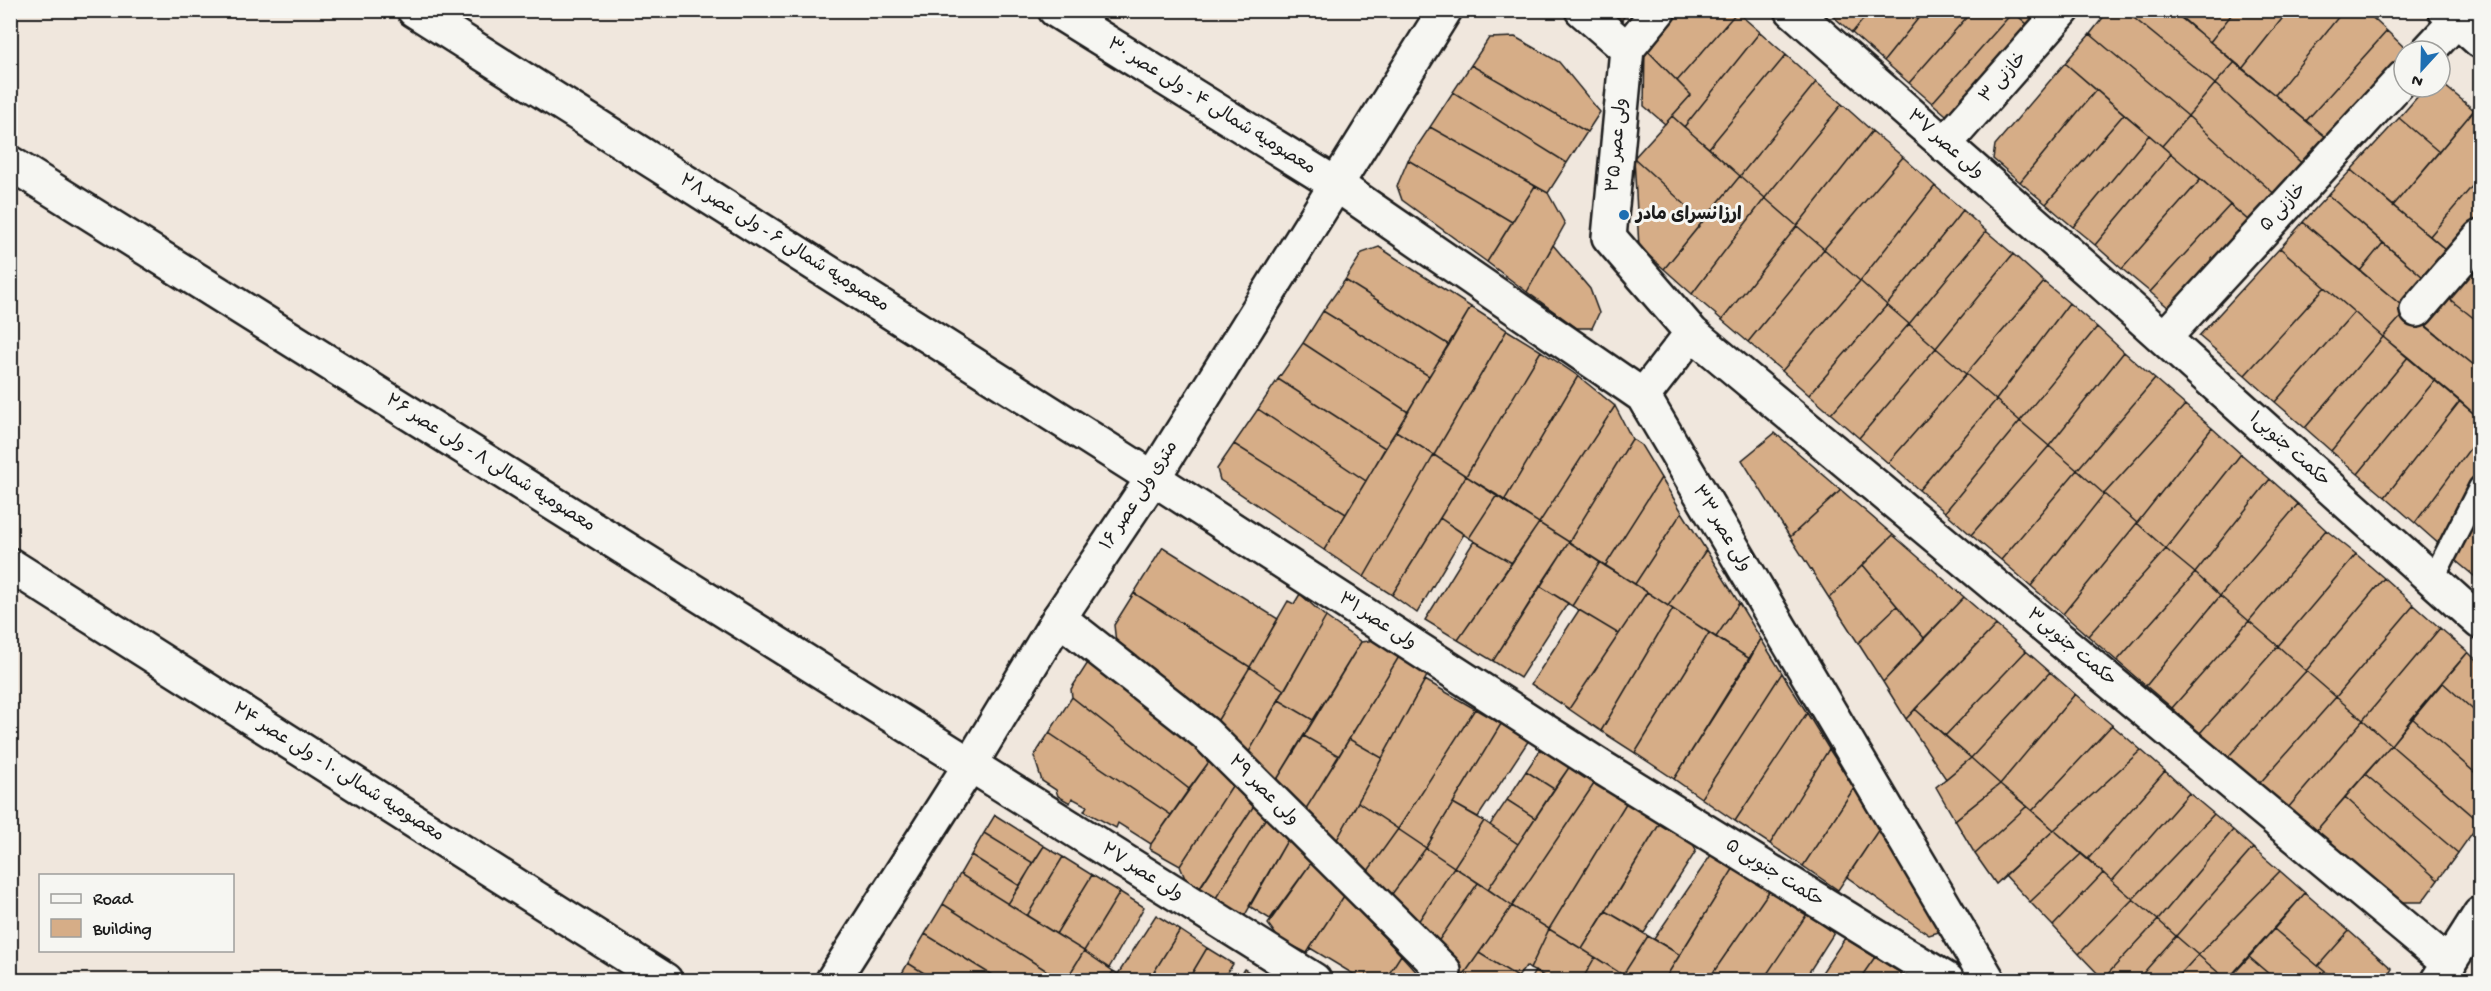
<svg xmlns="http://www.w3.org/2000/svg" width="2491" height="991" viewBox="0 0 2491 991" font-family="'Gochi Hand','Playpen Sans Arabic',sans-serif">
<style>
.building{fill:#d6ad87;stroke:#1c1c1c;stroke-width:1.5}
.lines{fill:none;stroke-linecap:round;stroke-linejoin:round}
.lane-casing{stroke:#1c1c1c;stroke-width:26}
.street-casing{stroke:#1c1c1c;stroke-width:38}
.secondary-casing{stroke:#1c1c1c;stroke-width:38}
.lane{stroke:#f6f6f2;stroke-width:21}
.street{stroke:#f6f6f2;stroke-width:33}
.secondary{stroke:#f6f6f2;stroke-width:33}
.poi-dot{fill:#1f6fb2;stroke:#f6f6f2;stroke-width:2}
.labels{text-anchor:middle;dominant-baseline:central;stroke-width:6;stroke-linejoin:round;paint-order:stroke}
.street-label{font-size:18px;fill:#1c1c1c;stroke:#f6f6f2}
.poi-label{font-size:18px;font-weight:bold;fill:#1c1c1c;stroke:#f6f6f2;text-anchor:start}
</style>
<rect width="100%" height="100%" fill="#f0e7dd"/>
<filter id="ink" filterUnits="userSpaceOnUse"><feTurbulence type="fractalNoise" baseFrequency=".0167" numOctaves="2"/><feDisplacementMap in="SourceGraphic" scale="12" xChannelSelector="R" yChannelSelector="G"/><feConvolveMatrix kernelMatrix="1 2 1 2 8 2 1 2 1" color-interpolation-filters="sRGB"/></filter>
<g filter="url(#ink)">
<path class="building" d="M1587 10H1629L1613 32Z
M1679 10 1737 12 1677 81 1645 48Z
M1826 10H1871L1852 33Z
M1871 10H1925L1884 61 1852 33Z
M1925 10H1973L1909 83 1884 61Z
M1973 10H2011L2013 12 1932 103 1909 83Z
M2011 10H2049L2034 30Z
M2109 10H2124L2215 84 2188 116 2090 34Z
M2124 10H2171L2235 62 2215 84Z
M2173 10H2235L2210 42Z
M2235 10H2289L2242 69 2210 42Z
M2289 10H2344L2275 95 2242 69Z
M2344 10H2364L2387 31 2306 121 2275 95Z
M1737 12 1760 32 1684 127 1672 116 1691 95 1677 81Z
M2013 12 2034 30 1952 120 1932 103Z
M2387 31 2408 51H2404V64L2332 142 2306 121Z
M1760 32 1786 55 1709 148 1684 127Z
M2090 34 2188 116 2162 146 2065 63Z
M1515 37 1559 62 1600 112 1587 132 1471 65 1489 38Z
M1645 48 1691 95 1665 124 1644 106Z
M1786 55 1816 82 1740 176 1709 148Z
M2235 62 2332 142 2308 169 2215 84Z
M2065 63 2096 90 2020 182 1993 159 1995 145Z
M1471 65 1587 132 1567 163 1453 92Z
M1816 82 1842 104 1765 198 1740 176Z
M2215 84 2308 169 2280 199 2188 116Z
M2440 86H2445L2474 110 2439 152 2399 118 2426 87Z
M2096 90 2124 114 2046 204 2020 182Z
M1453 92 1567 163 1548 193 1430 127Z
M1842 104 1872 131 1797 226 1765 198Z
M2474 110 2480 115V177L2430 236 2393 206Z
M2124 114 2149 135 2073 227 2046 204Z
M1672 116 1740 176 1703 221 1634 158Z
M2188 116 2280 199 2255 226 2162 146Z
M2399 118 2439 152 2393 206 2351 170Z
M1430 127 1535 186 1512 222 1408 160Z
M1872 131 1903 157 1824 249 1797 226Z
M2149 135 2171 154 2095 245 2073 227Z
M2171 154 2201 179 2122 269 2095 245Z
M1903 157 1935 186 1860 281 1824 249Z
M1634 158 1703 221 1664 269 1639 247Z
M1408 160 1512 222 1487 262 1402 200 1397 186Z
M2351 170 2453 256 2430 283 2328 195Z
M1740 176 1765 198 1692 294 1664 269Z
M2480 177V225L2453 256 2430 236Z
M2201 179 2230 205 2150 292 2122 269Z
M1535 186 1548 193 1565 224 1527 292 1487 262Z
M1935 186 1963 210 1887 305 1860 281Z
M2328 195 2383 243 2360 271 2303 222Z
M1765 198 1797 226 1722 320 1692 294Z
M2230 205 2255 226 2175 313 2150 292Z
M1963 210 1986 231 1909 324 1887 305Z
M2303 222 2407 310 2383 337 2280 248Z
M1797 226 1824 249 1748 342 1722 320Z
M1986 231 2013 254 1936 348 1909 324Z
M2383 243 2430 283 2407 310 2360 271Z
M1553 245 1590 289 1599 313 1592 328H1577L1527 292Z
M1379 247 1471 307 1449 345 1345 280 1362 253Z
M2280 248 2325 287 2245 375 2199 336Z
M1824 249 1860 281 1782 371 1748 342Z
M2013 254 2044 282 1966 374 1936 348Z
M2467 266 2480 278V323L2443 294Z
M1345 280 1449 345 1429 376 1323 311Z
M1860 281 1887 305 1809 395 1782 371Z
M2044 282 2069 303 1996 400 1966 374Z
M2325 287 2354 312 2275 402 2245 375Z
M2443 294 2480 323V370L2419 321Z
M2069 303 2097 327 2020 421 1996 400Z
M1887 305 1909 324 1831 414 1809 395Z
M1471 307 1507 330 1434 455 1396 431Z
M2407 310 2480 370V419L2383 337Z
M1323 311 1429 376 1408 412 1303 343Z
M2354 312 2383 337 2305 428 2275 402Z
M1909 324 1936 348 1859 438 1831 414Z
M2097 327 2124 352 2049 446 2020 421Z
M1507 330 1541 351 1466 476 1434 455Z
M2383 337 2408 357 2331 451 2305 428Z
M1303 343 1408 412 1385 448 1278 379Z
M1936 348 1966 374 1888 463 1859 438Z
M1541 351 1578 376 1504 501 1466 476Z
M2124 352 2155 379 2077 470 2049 446Z
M2408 357 2435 380 2358 474 2331 451Z
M1966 374 1996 400 1919 490 1888 463Z
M1578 376 1615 406 1539 523 1504 501Z
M1278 379 1385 448 1366 481 1258 409Z
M2155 379 2185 405 2104 494 2077 470Z
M2435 380 2460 401 2385 497 2358 474Z
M1996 400 2020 421 1945 512 1919 490Z
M2460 401 2480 419V435L2415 523 2385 497Z
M2185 405 2212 428 2137 523 2104 494Z
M1615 406 1632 439 1569 542 1539 523Z
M1258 409 1366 481 1346 514 1234 444Z
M2020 421 2049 446 1971 535 1945 512Z
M2212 428 2241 454 2166 549 2137 523Z
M1396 431 1434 455 1364 577 1324 550Z
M1775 433 1841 490 1790 537 1742 460Z
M2480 435V467L2440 545 2415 523Z
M1632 439 1641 445 1661 478 1605 566 1569 542Z
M1234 444 1346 514 1324 550 1220 480 1217 469Z
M2049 446 2077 470 2001 560 1971 535Z
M2241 454 2270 479 2195 573 2166 549Z
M1434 455 1466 476 1392 595 1364 577Z
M2077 470 2104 494 2031 586 2001 560Z
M1466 476 1497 495 1469 538 1440 518Z
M1661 478 1682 512 1635 584 1605 566Z
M2270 479 2298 504 2220 596 2195 573Z
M1841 490 1893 535 1829 598 1790 537Z
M2104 494 2137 523 2063 614 2031 586Z
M1497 495 1539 523 1512 563 1469 538Z
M2298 504 2326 530 2249 621 2220 596Z
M2480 509V581L2455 560Z
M1682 512 1706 550 1668 606 1635 584Z
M1440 518 1464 534 1417 613 1392 595Z
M1539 523 1569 542 1493 661 1458 640Z
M2137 523 2166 549 2088 636 2063 614Z
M2326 530 2356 554 2278 646 2249 621Z
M1893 535 1964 597 1924 638 1863 565Z
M1474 541 1512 563 1458 640 1425 620Z
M1569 542 1600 562 1572 606 1540 586Z
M1163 547 1278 619 1250 667 1134 593Z
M2166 549 2195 573 2117 661 2088 636Z
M1706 550 1739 603 1716 637 1668 606Z
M2356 554 2384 578 2306 671 2278 646Z
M1600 562 1647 592 1619 634 1572 606Z
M1863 565 1897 606 1858 643 1829 598Z
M2195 573 2220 596 2146 686 2117 661Z
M2384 578 2414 605 2336 697 2306 671Z
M1540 586 1568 603 1520 678 1493 661Z
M1647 592 1673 609 1601 731 1569 709Z
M1134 593 1250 667 1213 728 1116 643 1114 625Z
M1300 594 1326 617 1284 690 1250 667 1288 601 1294 604Z
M2220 596 2249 621 2172 708 2146 686Z
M1964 597 1996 625 1906 719 1883 682Z
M1739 603 1761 639 1750 659 1716 637Z
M2414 605 2440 628 2363 720 2336 697Z
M1897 606 1924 638 1883 682 1858 643Z
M1673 609 1709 633 1635 753 1601 731Z
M1579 610 1619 634 1569 709 1531 684Z
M1326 617 1361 642 1313 720 1279 700Z
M2249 621 2278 646 2200 733 2172 708Z
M1996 625 2026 651 1945 736 1915 709Z
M2440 628 2468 652 2391 745 2363 720Z
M1709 633 1750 659 1674 779 1635 753Z
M1761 639 1782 673 1701 798 1674 779Z
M1376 640 1400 655 1339 756 1304 736 1361 642Z
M2278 646 2306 671 2228 757 2200 733Z
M2026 651 2050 672 1971 758 1945 736Z
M2468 652 2480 664V716L2442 682Z
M1400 655 1428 674 1382 758 1349 739Z
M1091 658 1211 759 1189 789 1072 697 1071 689Z
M1250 667 1284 690 1245 759 1213 728Z
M2306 671 2336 697 2259 784 2228 757Z
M2050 672 2075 694 2000 784 1971 758Z
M1782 673 1807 713 1735 821 1701 798Z
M1425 680 1475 709 1398 829 1358 802Z
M2442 682 2480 716V777L2412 718Z
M2075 694 2112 725 2032 811 2000 784Z
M1072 697 1189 789 1171 815 1049 733Z
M2336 697 2363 720 2288 808 2259 784Z
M1279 700 1313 720 1273 786 1245 759Z
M1475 709 1501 724 1426 848 1398 829Z
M1915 709 1971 758 1946 779 1906 719Z
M1807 713 1829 749 1770 844 1735 821Z
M2412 718 2480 777V822L2391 745Z
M2363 720 2391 745 2315 832 2288 808Z
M1501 724 1529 740 1478 817 1453 803Z
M2112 725 2141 750 2054 830 2032 811Z
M1049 733 1171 815 1151 844 1118 823 1116 828 1084 811 1087 806 1072 798 1070 803 1058 796 1056 790 1042 781 1034 756Z
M1304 736 1339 756 1302 815 1273 786Z
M1349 739 1382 758 1334 845 1302 815Z
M2391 745 2480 822 2458 853 2365 774Z
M1541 749 1570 766 1554 789 1526 771Z
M1829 749 1854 788 1803 866 1770 844Z
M2141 750 2165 771 2088 859 2054 830Z
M1971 758 2000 784 1955 820 1936 787Z
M1211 759 1234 783 1180 866 1150 849 1151 844Z
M1570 766 1596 781 1512 906 1488 889Z
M1526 771 1554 789 1535 818 1507 800Z
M2165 771 2189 793 2112 881 2088 859Z
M2365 774 2458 853 2438 880 2345 797Z
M1596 781 1628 800 1549 929 1512 906Z
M1234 783 1255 804 1200 887 1186 881 1180 866Z
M2000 784 2027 806 1975 854 1955 820Z
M1854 788 1879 829 1838 890 1803 866Z
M2189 793 2214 814 2133 899 2112 881Z
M2345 797 2438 880 2422 902H2396L2315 832Z
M1507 800 1535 818 1518 844 1490 825Z
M1628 800 1662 820 1582 949 1549 929Z
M1358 802 1398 829 1365 875 1334 845Z
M1453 803 1484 821 1454 867 1426 848Z
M1255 804 1267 816 1214 901 1196 894Z
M2027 806 2054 830 1996 884 1975 854Z
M2214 814 2233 830 2158 920 2133 899Z
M995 815 1044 846 1033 863 984 833Z
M1267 816 1288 839 1245 915 1214 901Z
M1662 820 1691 838 1696 851 1644 933 1606 911Z
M1484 821 1518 844 1488 889 1454 867Z
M1398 829 1426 848 1389 898 1365 875Z
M1879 829 1942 931 1929 935 1847 877Z
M2054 830 2081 854 2030 902 2005 875Z
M2233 830 2253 848 2176 936 2158 920Z
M984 833 1033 863 1020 886 971 855Z
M1288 839 1311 863 1270 919 1249 906Z
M1044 846 1063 857 1027 916 1008 904Z
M1426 848 1454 867 1416 925 1389 898Z
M2253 848 2280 871 2198 955 2176 936Z
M1713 852 1735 866 1680 955 1654 939Z
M2081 854 2103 873 2053 926 2030 902Z
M971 855 1020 886 1008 904 960 874Z
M1063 857 1092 875 1056 934 1027 916Z
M1311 863 1344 896 1307 953 1279 939 1268 924Z
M1735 866 1770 890 1708 980H1664Z
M1454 867 1478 883 1435 946 1416 925Z
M2280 871 2305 893 2227 980 2198 955Z
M2103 873 2133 899 2079 954 2053 926Z
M960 874 1084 951 1066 980H1061L943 904Z
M1092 875 1120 892 1084 951 1056 934Z
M1478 883 1512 906 1463 976 1453 971 1435 946Z
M1770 890 1807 914 1763 980H1708Z
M1120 892 1144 907 1109 968 1084 951Z
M2305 893 2349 931 2318 966 2274 929Z
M1344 896 1401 955 1385 980H1363L1310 948Z
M2133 899 2158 920 2103 979 2079 954Z
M943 904 1061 980H1000L925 934Z
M1512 906 1549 929 1530 969 1526 966 1518 977 1479 953Z
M1606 911 1648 936 1623 975 1582 949Z
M1807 914 1834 933 1804 980H1763Z
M1156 915 1180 930 1149 980H1129L1118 974Z
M2158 920 2176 936 2137 980H2104L2103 979Z
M1549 929 1595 957 1582 980H1551L1530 969Z
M2274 929 2318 966 2335 980H2276L2249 957Z
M1180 930 1207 948 1188 980H1149Z
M2349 931 2392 969 2385 980H2335L2318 966Z
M925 934 1000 980H935L908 963Z
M1648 936 1680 955 1664 980H1632L1623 975Z
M2176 936 2198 955 2175 980H2137Z
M1845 938 1875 957 1859 980H1817Z
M1207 948 1233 964 1223 980H1188Z
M1084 951 1113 971 1108 980H1066Z
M1479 953 1518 977 1516 980H1460Z
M1401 955 1421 977 1418 980H1385Z
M2198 955 2227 980H2175Z
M1595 957 1623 975 1619 980H1582Z
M1875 957 1906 976 1904 980H1859Z
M2249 957 2276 980H2228Z
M908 963 935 980H898Z
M1244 969 1262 980H1237Z
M1113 971 1118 974 1129 980H1108Z
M1535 971 1551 980H1530Z"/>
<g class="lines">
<defs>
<path id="lane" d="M2433 579 2480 487"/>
<path id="street" d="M414 10 1153 478 1601 767 1947 980
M1055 10 1337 185 1643 396 1988 980
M1582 10 1627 49 1609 237 1692 333 1643 396
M1792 10 2098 279 2480 622
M1627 49 1659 10
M2428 51 2456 21
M1944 145 2063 10
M10 163 1314 980
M2417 310 2480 237
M1692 333 2449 964
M2164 338 2404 77
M10 565 665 980
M1059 618 1205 733 1444 971 1438 980"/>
<path id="secondary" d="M2445 10 2480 41
M833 980 970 765 1059 618 1153 478 1445 10
M2438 980 2480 914"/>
</defs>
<use href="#lane" class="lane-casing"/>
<use href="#street" class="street-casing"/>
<use href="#secondary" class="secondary-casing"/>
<use href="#lane" class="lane"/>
<use href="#street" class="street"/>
<use href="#secondary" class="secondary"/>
</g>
</g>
<circle class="poi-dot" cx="1624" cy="215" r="6"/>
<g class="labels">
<g class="street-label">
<text transform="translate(2004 78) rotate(-48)">خازنی ۳</text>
<text transform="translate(1211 107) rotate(32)">معصومیه شمالی ۴ - ولی عصر ۳۰</text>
<text transform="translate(1618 145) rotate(-85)">ولی عصر ۳۵</text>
<text transform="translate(1945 145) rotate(41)">ولی عصر ۳۷</text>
<text transform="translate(2284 208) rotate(-47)">خازنی ۵</text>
<text transform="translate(784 244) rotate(32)">معصومیه شمالی ۶ - ولی عصر ۲۸</text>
<text transform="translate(2289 450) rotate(42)">حکمت جنوبی۱</text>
<text transform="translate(490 464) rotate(32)">معصومیه شمالی ۸ - ولی عصر ۲۶</text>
<text transform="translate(1140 496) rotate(-57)">۱۶ متری ولی عصر</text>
<text transform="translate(1721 529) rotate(59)">ولی عصر ۳۳</text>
<text transform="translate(1377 622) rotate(33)">ولی عصر ۳۱</text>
<text transform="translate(2071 648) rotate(40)">حکمت جنوبی۳</text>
<text transform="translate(338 773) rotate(32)">معصومیه شمالی ۱۰ - ولی عصر ۲۴</text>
<text transform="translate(1263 791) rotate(45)">ولی عصر ۲۹</text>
<text transform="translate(1142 873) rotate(32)">ولی عصر ۲۷</text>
<text transform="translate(1774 874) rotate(32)">حکمت جنوبی ۵</text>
</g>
<g class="poi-label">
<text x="1636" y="215">ارزانسرای مادر</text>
</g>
</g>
<rect width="2491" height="991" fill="none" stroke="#f6f6f2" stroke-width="36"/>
<rect x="18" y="18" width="2455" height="955" fill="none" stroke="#1c1c1c" stroke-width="2" filter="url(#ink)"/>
<rect x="39" y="874" width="195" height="78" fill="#f6f6f2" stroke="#9f9f9c" stroke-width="1.5"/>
<rect x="51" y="894" width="30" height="9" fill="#f6f6f2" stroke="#9f9f9c" stroke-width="1.5"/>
<text x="93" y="904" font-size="18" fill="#1c1c1c">Road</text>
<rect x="51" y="919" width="30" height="18" fill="#d6ad87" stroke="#9f9f9c" stroke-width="1.5"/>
<text x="93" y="934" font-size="18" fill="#1c1c1c">Building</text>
<g transform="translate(2422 69) rotate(202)"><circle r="28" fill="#f6f6f2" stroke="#9f9f9c" stroke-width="1.5"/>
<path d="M0-4.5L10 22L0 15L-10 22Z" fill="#1f6fb2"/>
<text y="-9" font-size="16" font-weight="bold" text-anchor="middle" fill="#1c1c1c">N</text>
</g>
</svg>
